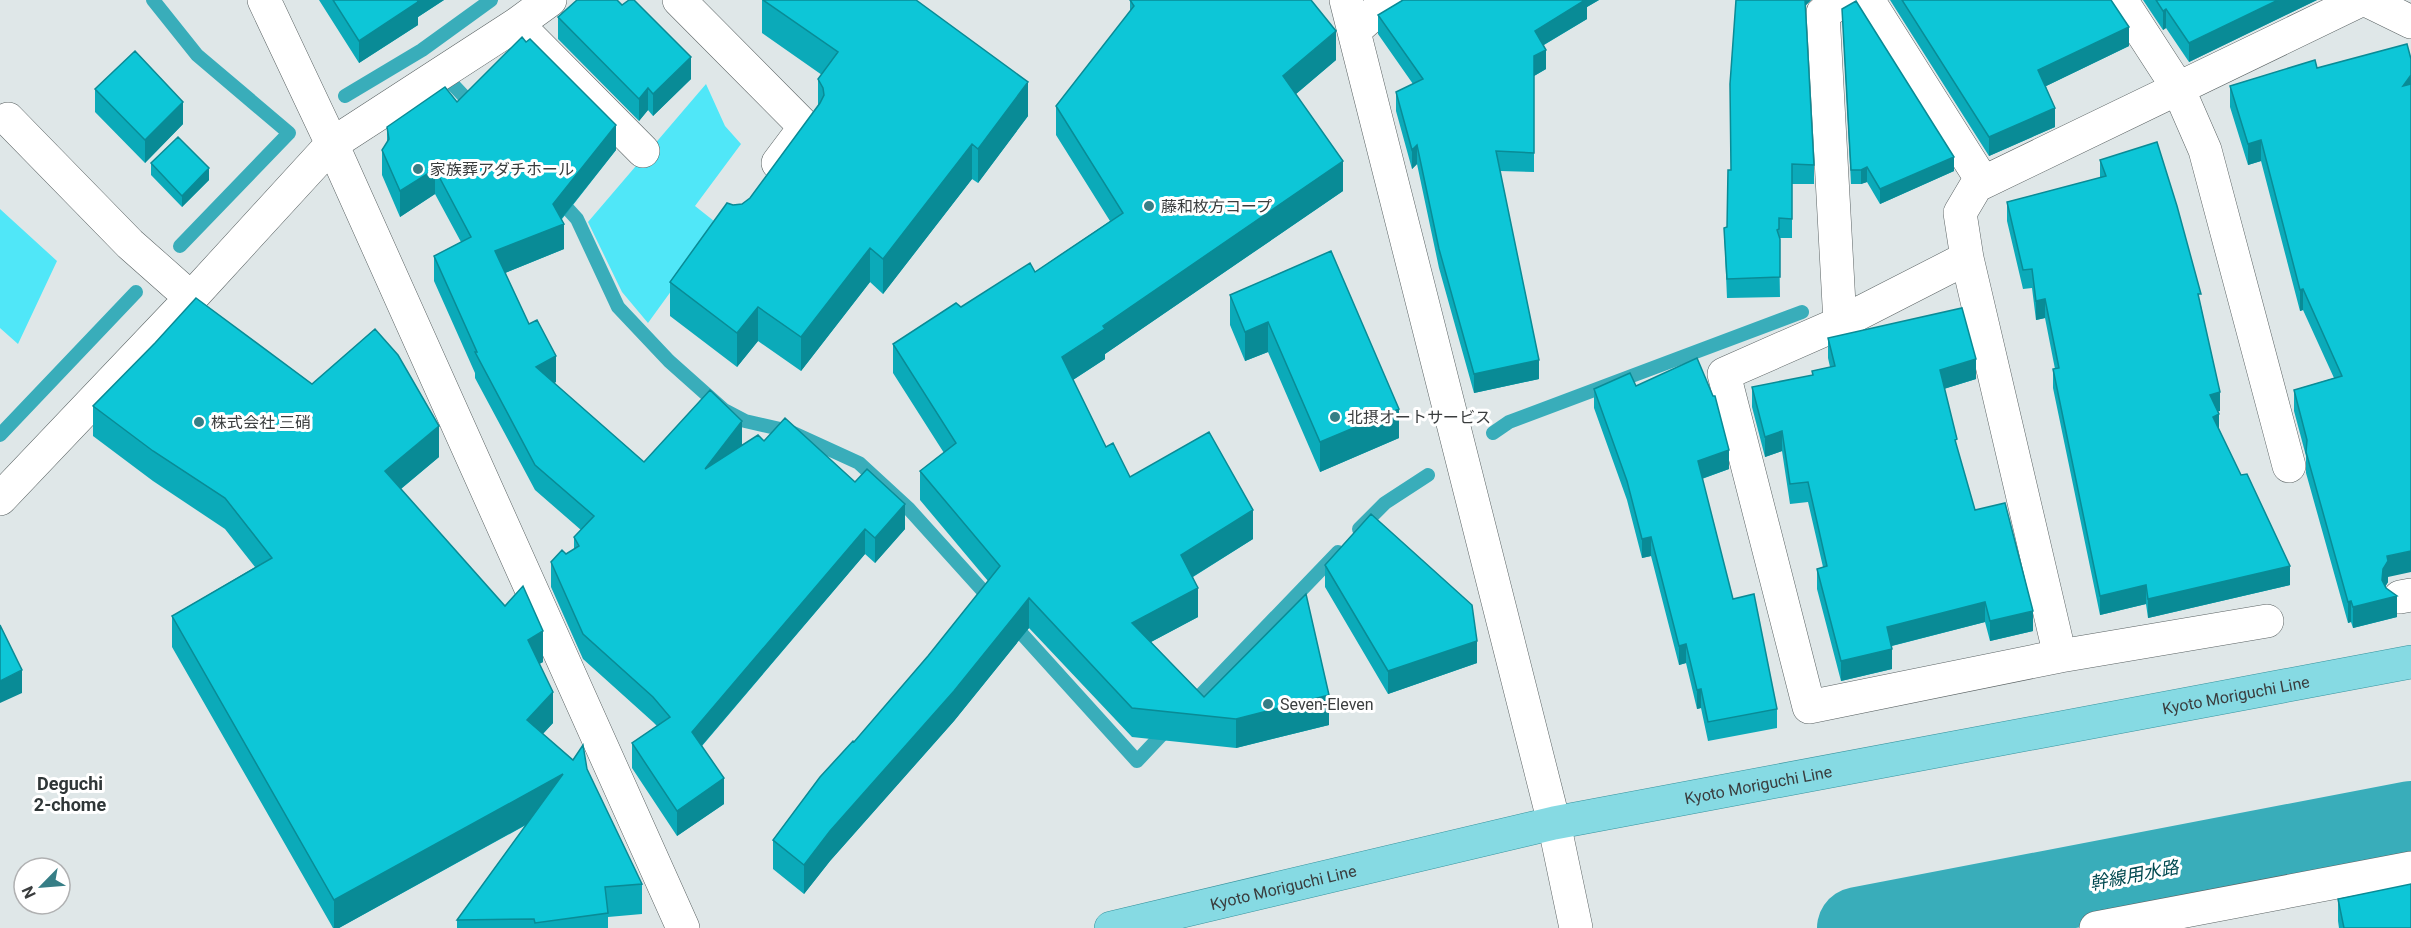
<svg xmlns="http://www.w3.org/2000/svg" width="2411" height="928" viewBox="0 0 2411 928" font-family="Roboto,'Noto Sans JP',sans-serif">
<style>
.green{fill:#50e7f8}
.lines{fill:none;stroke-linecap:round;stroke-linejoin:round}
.stream{stroke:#39adba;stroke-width:14}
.river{stroke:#39adba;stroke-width:82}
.minor-casing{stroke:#5b6364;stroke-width:34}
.major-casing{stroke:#37939e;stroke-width:34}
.minor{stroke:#fff;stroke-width:33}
.major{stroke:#86dae3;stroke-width:33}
.wall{fill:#0baab9}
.shaded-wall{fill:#098b96}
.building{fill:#0dc6d7;stroke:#098b96;stroke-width:1.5}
.poi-dot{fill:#367e86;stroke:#fff;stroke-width:2}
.labels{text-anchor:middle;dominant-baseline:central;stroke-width:6;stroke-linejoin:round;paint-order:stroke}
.poi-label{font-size:16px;fill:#3a3d3e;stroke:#fff;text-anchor:start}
.street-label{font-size:16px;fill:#3a3d3e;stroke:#fff}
.neighbourhood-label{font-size:18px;font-weight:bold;fill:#2f3637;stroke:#fff}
.water-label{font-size:18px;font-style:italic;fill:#014950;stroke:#fff}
</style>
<rect width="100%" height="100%" fill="#dfe7e8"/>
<path class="green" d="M706 84 725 126 741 144 695 206 719 225 648 323 622 292 588 222Z
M0 209 57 261 18 344 0 328Z"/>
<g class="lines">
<path class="stream" d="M153 0 197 55 289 133 180 246
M442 73 475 108
M345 96 422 50 491 0
M557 197 577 219 618 307 669 361 724 410 745 421 789 431 859 463 909 509 993 602
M1493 433 1509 422 1802 312
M0 435 136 292
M1359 529 1385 503 1428 475
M1012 623 1137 761 1169 727
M1189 707 1338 552"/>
<path class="river" d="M1858 928 2411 822"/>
<defs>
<path id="minor" d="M264 0 332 144 683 928
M679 0 805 127 778 163
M1346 0 1554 823 1576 928
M1868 0 1983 182
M2121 0 2178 88 2205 150 2289 466
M2366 0 2411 22
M517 24 643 151
M1354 31 1389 0
M8 119 130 244 191 298
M1967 258 1840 323 1724 374 1809 707 2060 656 2267 621
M1840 323 1823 13 1846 0
M0 499 191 298 332 144 517 24 550 0
M2400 597 2411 595
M2060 656 1967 258 1960 213 1976 186 2361 0
M2096 928 2411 868"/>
<g id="major">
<path id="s1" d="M1111 928 1554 823 2411 662"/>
</g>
</defs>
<use href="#minor" class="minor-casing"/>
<use href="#major" class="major-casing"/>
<use href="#minor" class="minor"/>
<use href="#major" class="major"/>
</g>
<path class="wall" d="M319 0H444L418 17V25L359 63Z
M762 0H916L1028 116 978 183 972 179 883 294 870 282 801 371 758 341 737 367 670 316V282L733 205 742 204 750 198 818 106V79L822 75 762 33Z
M1130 0 1336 60 1296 94 1343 191 1105 354V359L1073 380 1106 447 1130 477 1253 539 1193 577 1198 617 1151 642 1204 697 1329 725 1236 748 1132 737 1029 628 954 721 830 861 804 894 773 869V840L854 742 928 656 988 581 920 500V471L944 453 893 373V344L961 307 1035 272 1110 221 1056 135V106L1130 12Z
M1403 0H1599L1587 7V19L1544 45 1546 69 1534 76V172L1500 171 1539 379 1474 393 1439 268 1417 164 1412 169 1396 111V92L1413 84 1378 34V15Z
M1736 0H1811L1806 5 1805 10 1814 165V184H1792V238H1779L1780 297 1727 298 1724 228 1727 227 1731 170Z
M1890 0H2111L2129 46 2046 86 2055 127 1989 156Z
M2143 0H2317L2189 62 2166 28 2163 30Z
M1842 9 1954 171 1880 204 1867 182 1861 184H1851Z
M558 17 691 79 653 116 648 110 639 121 558 39Z
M2315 60 2388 577V582L2385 587 2397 617 2353 628 2351 622 2348 623 2306 473V456L2294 411V390L2334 378 2303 310 2300 311 2261 161 2248 165 2230 107V86Z
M95 89 183 124 145 163 95 112Z
M457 102 616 150 562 219 564 249 505 273 556 382 554 383 644 462 764 441 905 529 875 563 865 554 702 746 724 804 677 836 632 768V743L657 726 653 722 583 659 551 587V562L566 554 574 549V537L581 530 535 490 475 378V373L434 281V256L461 242 435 194 400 217 382 175V150L387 143V127Z
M2100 160 2201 306 2220 411H2218L2219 429 2290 585 2148 618 2146 604 2100 615 2053 388V369H2055L2045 318 2036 320 2032 288 2023 289 2007 221V202L2100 178Z
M151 163 209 180 182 207 151 175Z
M1331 251 1399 438 1320 472 1268 352 1245 361 1230 325V295Z
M1828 338 1976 379 1944 389 1957 448 1975 510 2033 631 1990 641 1985 622 1892 646V669L1841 681 1817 589V569L1823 567 1808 502 1790 504 1782 451 1765 457 1752 407V387L1812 376V371L1830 367 1828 358Z
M312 384 439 457 401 489 543 662 539 664 553 723 543 734 573 760 587 769 642 884V914L608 917V928H457V920L526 825 339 928H333L172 647V616L255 567 225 529 153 481 93 436V406Z
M1636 386 1729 469 1702 479 1733 599 1777 709V728L1708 741 1701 708 1697 709 1686 663 1679 665 1651 556 1642 558 1627 500 1594 408V389Z
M1325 565 1477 663 1388 694 1325 587Z
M2338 899 2411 928H2339L2338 921Z"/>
<path class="shaded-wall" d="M415 0H444L418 17V25L359 63V41Z
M1581 0H1599L1587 7V19L1535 50V31Z
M1804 0H1811L1806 5 1804 13Z
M2278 0H2317L2189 62V43Z
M2166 9V28L2163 30V11Z
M2129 27V46L2038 90V70Z
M1336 31V60L1283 105V76Z
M1546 50V69L1534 76V56Z
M691 57V79L653 116V94Z
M2411 75V96L2403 86Z
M1028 82V116L978 183V149Z
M648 88V110L639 121V99Z
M183 102V124L145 163V140Z
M2055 108V127L1989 156V137Z
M616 125V150L554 228 564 224V249L495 277V251L553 204Z
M2261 140V161L2248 165V144Z
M972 144V179L883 294V259Z
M1417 145V164L1412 169V150Z
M1954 157V171L1880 204V189Z
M1343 161V191L1105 354V359L1062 387V357L1103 326Z
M1867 167V182L1861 184V170Z
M209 168V180L182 207V196Z
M435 169V194L400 217V191Z
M870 248V282L801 371V337Z
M2303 289V310L2300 311V290Z
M2045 299V318L2036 320V301Z
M758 307V341L737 367V333Z
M1268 322V352L1245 361V332Z
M556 356V382L536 392V367Z
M1976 359V379L1940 390V370Z
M1539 360V379L1474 393V374Z
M2220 392V411L2210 413V395Z
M1399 409V438L1320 472V442Z
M2219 414V433L2213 417Z
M742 421V446L705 469Z
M439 426V457L385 502V471Z
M1782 431V451L1765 457V437Z
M1729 450V469L1698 480V461Z
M905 504V529L875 563V538Z
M1253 510V539L1181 584V555Z
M865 529V554L692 757V732Z
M1651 537V556L1642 558V539Z
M2411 551V572L2388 577V582L2383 590 2397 596V617L2353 628V607L2382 580 2383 569 2387 556Z
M2290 566V585L2148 618V599Z
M2146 585V604L2100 615V596Z
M1198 588V617L1132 652V623Z
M1029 598V628L954 721 830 861 804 894V865L830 831Z
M2351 601V622L2348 623V602Z
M1985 602V622L1887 647V627Z
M2033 611V631L1990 641V621Z
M543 631V662L528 670V640Z
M1477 641V663L1388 694V671Z
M1686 644V663L1679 665V646Z
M1892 649V669L1841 681V661Z
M22 670V693L0 703V681Z
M1701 689V708L1697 709V690Z
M553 692V723L527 750V720Z
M1329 695V725L1236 748V719Z
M563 774V804L339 928H334V900Z
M724 778V804L677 836V811Z"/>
<path class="building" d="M333 0H417L418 2 359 41Z
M577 0H617L622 5 629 0H634L691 57 653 94 648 88 639 99 558 17Z
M763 0H916L1028 82 978 149 972 144 883 259 870 248 801 337 758 307 737 333 670 282 727 203 733 205 742 204 750 198 820 103 824 95 823 88 818 79 838 52Z
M1130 0H1311L1336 31 1283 76 1343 161 1103 326 1105 329 1062 357 1106 447 1113 443 1130 477 1209 432 1253 510 1181 555 1198 588 1132 623 1204 697 1306 594 1329 695 1236 719 1132 708 1029 598 954 691 830 831 804 865 773 840 820 777 853 741 854 742 928 656 1000 566 920 471 956 443 893 344 956 303 961 307 1030 263 1035 272 1123 213 1056 106 1134 6Z
M1403 0H1585L1535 31 1546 50 1534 56V153L1496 151 1539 360 1474 374 1439 249 1417 145 1412 150 1396 92 1423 79 1378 15Z
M1736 0H1805L1814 165 1792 164V219L1779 218V229L1777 230 1780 239V277L1727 279 1724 228 1727 227 1728 170H1731L1730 84Z
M1902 0H2111L2129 27 2038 70 2055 108 1989 137Z
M2156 0H2278L2189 43 2166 9 2163 11Z
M1856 1 1954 157 1880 189 1867 167 1861 170H1851L1842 9Z
M522 37 526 42 530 39 616 125 553 204 564 224 495 251 529 324 537 320 556 356 536 367 644 462 710 390 742 421 705 469 758 435 764 441 785 418 855 482 867 469 905 504 875 538 865 529 692 732 724 778 677 811 632 743 670 717 653 697 583 634 551 562 562 550 566 554 579 546 574 537 594 516 535 465 475 352H477L434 256 471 237 435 169 400 191 382 150 389 139 387 127 445 87 457 102Z
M2407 44 2411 59V75L2403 86 2411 84V551L2387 556 2388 561 2383 569 2382 580 2386 588 2397 596 2353 607 2351 601 2348 602 2306 452 2307 440 2294 390 2342 376 2303 289 2300 290 2261 140 2248 144 2230 86 2315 60 2317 68Z
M135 51 183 102 145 140 95 89Z
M178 137 209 168 182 196 151 163Z
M2157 142 2177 206 2201 294H2198L2220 392 2210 395 2219 414 2213 417 2241 475 2247 474 2290 566 2148 599 2146 585 2100 596 2053 369 2059 368 2045 299 2036 301 2032 269 2023 270 2007 202 2106 176 2100 160Z
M1331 251 1399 409 1320 442 1268 322 1245 332 1230 295Z
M196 298 312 384 375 329 398 355 439 426 385 471 505 606 523 586 543 631 528 640 553 692 527 720 573 760 583 745 587 769 642 884 605 887 608 913 535 923 534 919 457 920 563 774 334 900 172 616 272 558 225 498 153 451 93 406 155 343Z
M1962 308 1976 359 1940 370 1957 439 1955 440 1975 510 2005 503 2033 611 1990 621 1985 602 1887 627 1892 649 1841 661 1817 569 1827 566 1808 482 1790 484 1782 431 1765 437 1752 387 1813 375 1812 371 1835 366 1828 338Z
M1697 358 1713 396H1715L1729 450 1698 461 1733 599 1754 594 1777 709 1708 722 1701 689 1697 690 1686 644 1679 646 1651 537 1642 539 1627 481 1594 389 1630 373 1636 386Z
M1371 514 1472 605 1477 641 1388 671 1325 565Z
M0 625 22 670 0 681Z
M2411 884V928H2344L2338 899Z"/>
<g class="poi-dot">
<circle cx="418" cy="169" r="6"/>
<circle cx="1149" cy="206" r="6"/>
<circle cx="1335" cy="417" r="6"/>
<circle cx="199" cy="422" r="6"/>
<circle cx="1268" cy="704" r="6"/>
</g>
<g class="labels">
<g class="poi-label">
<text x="430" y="169">家族葬アダチホール</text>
<text x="1161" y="206">藤和枚方コープ</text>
<text x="1347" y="417">北摂オートサービス</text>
<text x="211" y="422">株式会社 三硝</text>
<text x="1280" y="704">Seven-Eleven</text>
</g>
<g class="street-label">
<text stroke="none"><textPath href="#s1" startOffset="1149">Kyoto Moriguchi Line</textPath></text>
<text stroke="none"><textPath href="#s1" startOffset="663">Kyoto Moriguchi Line</textPath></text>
<text stroke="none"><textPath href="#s1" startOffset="177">Kyoto Moriguchi Line</textPath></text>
</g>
<g class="neighbourhood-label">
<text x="70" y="783">Deguchi<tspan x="70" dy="21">2-chome</tspan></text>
</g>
<g class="water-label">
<text transform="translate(2134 875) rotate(-11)">幹線用水路</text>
</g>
</g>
<g transform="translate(42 886) rotate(245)"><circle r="28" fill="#ffffff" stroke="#b0b1b2" stroke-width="1.5"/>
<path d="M0-4.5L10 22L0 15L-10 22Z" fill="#367e86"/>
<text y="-9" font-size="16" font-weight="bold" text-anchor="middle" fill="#3a3d3e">N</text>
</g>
</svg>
